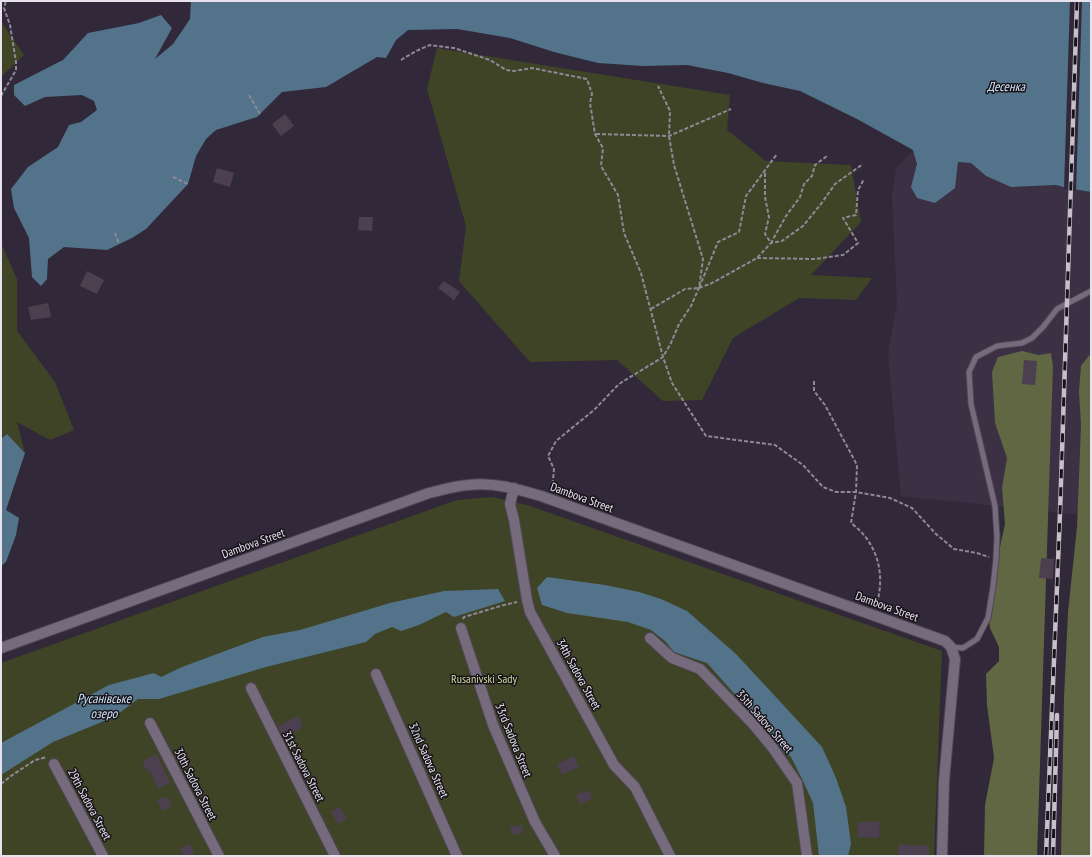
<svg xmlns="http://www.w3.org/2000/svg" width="1092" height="857" viewBox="0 0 1092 857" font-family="'PT Sans Narrow',sans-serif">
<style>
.built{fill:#3c3045}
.green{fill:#3f4426}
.forest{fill:#616643}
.water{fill:#52738a}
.pier{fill:#312939}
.building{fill:#4c3f4f}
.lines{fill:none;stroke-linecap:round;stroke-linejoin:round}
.service-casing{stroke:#4f4755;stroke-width:7}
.minor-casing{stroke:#4f4755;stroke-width:12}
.path{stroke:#8f8896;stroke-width:2;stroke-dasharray:4 2;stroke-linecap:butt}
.service{stroke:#756b7d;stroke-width:5}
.minor{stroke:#756b7d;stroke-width:10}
.rail-casing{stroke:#c6c0cb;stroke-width:4.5}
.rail{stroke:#17131a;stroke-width:3;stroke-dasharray:9;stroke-linecap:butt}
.labels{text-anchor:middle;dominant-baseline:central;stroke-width:3;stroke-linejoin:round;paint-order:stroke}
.street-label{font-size:12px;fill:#e8e2ed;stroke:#17131a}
.park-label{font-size:12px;fill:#d3dc9e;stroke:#17131a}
.water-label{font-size:13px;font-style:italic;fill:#d1e7f8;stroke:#17131a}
</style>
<rect width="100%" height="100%" fill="#312939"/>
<path class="built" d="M913 150 917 164 911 187H955L958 162 971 163 986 176 1011 187 1056 185 1067 188 1091 192V516L901 496 888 353 897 304 892 196 896 169Z"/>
<path class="green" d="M1 21 24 55 1 77Z
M437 48 730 95 727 130 766 161 851 165 861 222 811 275 872 278 856 300 799 298 733 338 702 400 663 401 617 360 530 362 459 281 466 226 427 89Z
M1 243 17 279V331L55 382 74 430 50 440 17 422 25 453 7 434 1 439Z
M492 497 527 505 942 651 934 856H1V663L457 500Z"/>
<path class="forest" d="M1022 351 1039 355 1051 353 1053 366 1037 856H984L985 805 994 758 987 705 986 674 999 661V647L990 628 988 614 995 570 1005 524 1002 488 1007 458 995 423 992 372 998 357Z
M1091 353V856H1061L1064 698 1068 612 1077 527 1081 426 1079 391 1081 366Z"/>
<path class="water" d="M191 1H1091V192L1067 188 1056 185 1011 187 986 176 971 163 958 162 955 188 935 203 917 198 911 187 917 164 913 150 857 119 800 91 763 83 728 73 687 65 643 66 598 63 554 52 510 38 457 29 408 30 396 40 386 58 377 57 326 87 282 92 257 117 216 130 206 139 196 156 188 184 146 229 132 238 107 250 64 247 48 259 47 279 41 286 32 277 29 238 14 208 11 189 28 167 58 147 69 125 81 122 97 110 94 101 82 95 45 97 25 106 14 95V85L63 60 88 33 139 23 161 15 172 28 155 59 173 44 190 19Z
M7 434 25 453 6 510 19 518 16 535 6 562 1 566V439Z
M547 577 605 585 639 592 661 599 687 611 736 654 822 747 836 778 846 807 851 844 848 856H819L813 803 803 781 791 757 783 752 767 729 753 716 739 699 707 663 674 652 665 641 651 630 628 622 567 613 542 605 537 588Z
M498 589 505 601 454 617 446 612 419 625 401 631 392 627 375 634 366 642 266 667 159 699H138L114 717 53 742 1 775V743L109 685 154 673 161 677 182 667 263 637 300 630 390 603 444 591Z"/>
<path class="pier" d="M1070 1H1082L1076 191 1064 189Z"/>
<path class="building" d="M285 114 294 126 281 136 272 124Z
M217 168 234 173 230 187 213 182Z
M359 217H373L372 231 358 230Z
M87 271 104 280 97 294 80 286Z
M444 281 460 292 454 300 438 288Z
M48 303 51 317 31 320 28 307Z
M1024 360 1037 361 1035 385 1022 384Z
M1041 558 1054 559 1053 579 1039 578Z
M298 716 303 727 283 737 278 726Z
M157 754 170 783 158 789 150 770 147 772 142 761Z
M574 756 579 767 562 775 557 764Z
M589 790 592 799 580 804 576 795Z
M167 796 172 807 162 811 157 800Z
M340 807 347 819 338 824 331 812Z
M858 822H880L879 838 858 837Z
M522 825 523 833 512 835 510 827Z
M190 844 194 853 188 856H184L180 848Z
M898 844 929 846V856H898Z"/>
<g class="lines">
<defs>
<path id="service" d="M951 647 963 648 977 639 988 618 993 587 996 559 997 537 995 506 971 404 969 372 976 357 997 346 1022 343 1032 338 1043 327 1057 309 1091 291"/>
<path id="minor" d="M514 488 510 504 514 520 527 600 530 612 614 765 635 787 670 856
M461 628 493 725 535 822 555 856
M650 638 672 658 700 669 753 724 772 747 797 783 807 856
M1 648 429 493C442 490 455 486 468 485 493 482 518 489 541 496L945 641 951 647 955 659 944 781 942 856
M376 674 457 856
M251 688 335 856
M150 723 219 856
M54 764 103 856"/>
</defs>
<use href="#service" class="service-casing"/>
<use href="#minor" class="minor-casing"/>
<path class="path" d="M401 60 416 51 430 45 454 48 490 60 506 70 514 71 532 68 587 79 592 94 590 103 595 134 603 148 601 166 618 195 624 233 641 273 663 357 672 383 706 436 775 445 803 465 823 487 836 492H856L890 498 912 508 936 534 954 549 977 553 989 557
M249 95 260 114
M1 96 16 70V62L10 25 4 8 6 1
M596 134 669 136 731 109
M765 173V197L769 217 765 234 771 243 786 216 800 197 804 184 812 176 815 165 827 156
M173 177 188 184
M115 233 119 244
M757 258 815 259 843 255 858 243 843 218 856 215 858 190 864 179
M699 288 712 283 757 258 771 243 782 241 803 226 821 204 835 184 863 164
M651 309 685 289 699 288 718 242 739 232 746 196 777 154
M814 381V391L825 405 857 465 856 492 851 523C878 543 886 575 876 606
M552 490 554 469 548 456 556 441 594 410 619 384 663 357 671 343 679 324 691 306 699 288 703 259 674 165 669 136 670 111 658 86
M463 619 464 617 504 605 517 602
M1 784 11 776 35 760 47 757"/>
<use href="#service" class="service"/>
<use href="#minor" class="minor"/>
<defs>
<path id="rail" d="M1046 856 1060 513 1077 1
M1053 856 1057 715"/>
</defs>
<use href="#rail" class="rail-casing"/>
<use href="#rail" class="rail"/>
</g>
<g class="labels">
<g class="street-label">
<text transform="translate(582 497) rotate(20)">Dambova Street</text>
<text transform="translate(253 543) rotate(-20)">Dambova Street</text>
<text transform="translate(887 606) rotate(20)">Dambova Street</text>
<text transform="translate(579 674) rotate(61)">34th Sadova Street</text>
<text transform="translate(765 721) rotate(49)">35th Sadova Street</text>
<text transform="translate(514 740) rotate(68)">33rd Sadova Street</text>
<text transform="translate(429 760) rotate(66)">32nd Sadova Street</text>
<text transform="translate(304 766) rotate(63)">31st Sadova Street</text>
<text transform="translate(196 784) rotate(63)">30th Sadova Street</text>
<text transform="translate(90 804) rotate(62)">29th Sadova Street</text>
</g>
<g class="park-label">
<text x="484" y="678">Rusanivski Sady</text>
</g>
<g class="water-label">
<text x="1006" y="86">Десенка</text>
<text x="104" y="698">Русанівське<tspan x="104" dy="15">озеро</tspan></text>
</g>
</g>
<rect width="1092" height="857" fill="none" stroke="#e8e2ed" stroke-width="4"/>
</svg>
